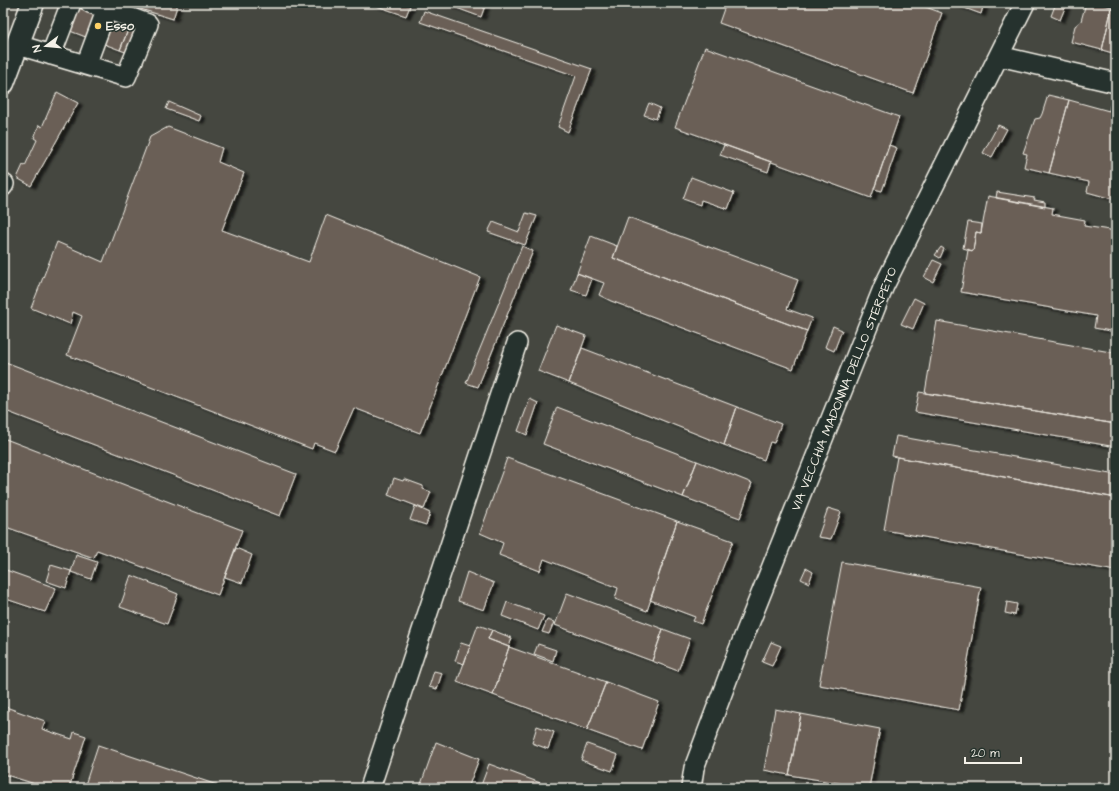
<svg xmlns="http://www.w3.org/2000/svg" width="1119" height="791" viewBox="0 0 1119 791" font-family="'Architects Daughter',sans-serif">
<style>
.built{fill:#44463f}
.building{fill:#6a5e56;stroke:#f4f1e8;filter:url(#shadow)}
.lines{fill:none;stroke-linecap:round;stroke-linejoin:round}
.minor-casing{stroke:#f4f1e8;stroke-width:22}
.major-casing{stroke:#f4f1e8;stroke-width:25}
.minor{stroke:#26332d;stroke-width:19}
.major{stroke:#26332d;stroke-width:22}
.poi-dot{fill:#ffd166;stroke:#26332d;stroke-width:1.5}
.labels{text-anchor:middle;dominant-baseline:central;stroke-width:3;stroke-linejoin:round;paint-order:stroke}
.poi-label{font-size:13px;font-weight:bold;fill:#f4f1e8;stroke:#26332d;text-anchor:start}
.street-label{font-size:13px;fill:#f4f1e8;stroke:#26332d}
</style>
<defs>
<filter id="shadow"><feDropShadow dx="4.5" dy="2.5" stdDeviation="1" flood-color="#0009"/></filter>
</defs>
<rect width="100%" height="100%" fill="#343c35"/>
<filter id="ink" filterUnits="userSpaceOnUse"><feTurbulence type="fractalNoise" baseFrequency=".025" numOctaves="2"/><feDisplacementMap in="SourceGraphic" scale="8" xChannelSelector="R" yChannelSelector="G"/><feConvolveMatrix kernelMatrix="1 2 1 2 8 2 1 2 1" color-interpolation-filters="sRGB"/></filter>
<g filter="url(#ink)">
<path class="built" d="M11 3H1116V788H3V25Z"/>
<path class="building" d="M80 3H111L135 12 120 50 70 31Z
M136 3H178L173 19 134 7Z
M368 3H402L410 6 406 16Z
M443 3H486L481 17Z
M726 3H915L942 13 913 93 719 23Z
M951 3H984L981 14Z
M1056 3H1067L1060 20 1051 16Z
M1086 3H1097L1112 7 1102 50 1071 42 1075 26 1081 21Z
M1112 7 1116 8V54L1102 50Z
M424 11 592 69 568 132 558 127 576 76 420 22Z
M131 23 141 27 131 54 120 50Z
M705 47 899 117 871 198 675 127Z
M57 92 78 103 31 186 17 178 23 165 25 166 37 140 34 138 39 125 42 127Z
M1048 95 1069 100 1049 173 1024 167 1027 154 1023 153 1035 119 1040 118 1042 114Z
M1112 97 1116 98V200L1087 192 1089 182 1049 173 1069 100 1109 111Z
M169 102 201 116 199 121 166 109Z
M649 103 660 108 656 119 644 115Z
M998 125 1007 129 992 157 983 153Z
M168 127 222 148 218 162 244 173 222 230 309 262 326 215 480 277 420 433 354 408 335 451 314 443 312 449 67 355 82 316 73 312 70 324 31 308 57 242 103 262 150 137Z
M724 145 771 162 768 172 720 155Z
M889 145 897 148 882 191 874 189Z
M691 177 734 193 728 209 701 200 700 205 683 199Z
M997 192 1035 198 1034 200 1045 202V207L996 198Z
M988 196 1053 208 1052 214 1085 220 1084 226 1116 231V332L1094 328 1096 316 961 292 968 250 973 251 976 232 981 233Z
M526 213 537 216 525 245 488 232 493 222 519 232Z
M628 217 798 280 787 309 812 318 807 331 613 258Z
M968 222 982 224 981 233 976 232 973 251 963 248Z
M591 236 617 246 613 258 807 331 793 369 611 301 599 295 604 283 577 273Z
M522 246 533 251 478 387 466 383Z
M941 247 944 249 940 258 935 255Z
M933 260 942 264 933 282 924 277Z
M577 273 592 279 586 295 571 290Z
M914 298 924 303 913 329 901 324Z
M937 321 1116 353V424L925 393Z
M556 325 586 336 569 383 538 371Z
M833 326 842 330 834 351 825 347Z
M582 348 737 407 724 445 569 383Z
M3 361 296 474 280 516 3 410Z
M919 392 1116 424V447L915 412Z
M530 399 538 403 527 435 518 431Z
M557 407 697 461 683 497 543 444Z
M737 407 781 424 774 443 770 442 764 460 724 445Z
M896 436 1116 475V498L892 456Z
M3 438 242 530 218 595 97 550 94 558 3 526Z
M897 457 1116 498V571L884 530Z
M507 458 677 521 647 611 615 599 618 588 544 559 540 571 499 555 503 543 480 533Z
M697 461 752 483 740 518 683 497Z
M394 478 403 481 404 479 423 486V489L431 492 424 509 388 495Z
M415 506 430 513 426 525 410 520Z
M828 508 841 512 831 539 818 537Z
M677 521 733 541 701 624 693 621 695 617 650 600Z
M236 548 252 555 242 583 225 577Z
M76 555 97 562 91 579 71 572Z
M842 562 981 587 959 710 819 685Z
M51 565 71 571 66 588 46 581Z
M806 568 813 572 809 583 801 579Z
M3 569 56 588 45 612 3 598Z
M467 572 494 583 484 610 458 601Z
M131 575 178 594 167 624 120 607Z
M567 593 663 629 652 661 555 625Z
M507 602 544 616 538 630 502 616Z
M1007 602 1017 604 1015 615 1005 613Z
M547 620 554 622 549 634 542 632Z
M478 625 492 630 488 639 509 647 493 695 457 682Z
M663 629 690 639 678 671 652 661Z
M492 630 512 638 509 647 488 639Z
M771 642 781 646 772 666 762 662Z
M461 643 470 646 464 664 455 661Z
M538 644 556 650 553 661 534 654Z
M509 647 606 682 587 730 493 695Z
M434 671 442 673 437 689 429 687Z
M606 682 659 702 642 750 587 730Z
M3 706 45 721 42 729 72 739 74 732 86 736 69 788H48L3 774Z
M775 709 801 714 789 775 764 770Z
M801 714 880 729 869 788 789 775Z
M537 726 554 732 548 749 532 743Z
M436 742 479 759 468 788 420 787Z
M587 744 618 755 612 771 581 760Z
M98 745 226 788H84Z
M489 764 554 788H480Z"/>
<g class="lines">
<defs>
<path id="minor" d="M18 45 126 77 148 24 90 3
M51 55 71 3
M999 56 1116 83
M86 65 109 3
M3 186 4 184
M370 788 517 343
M691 788 694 768 735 659 884 286 1025 3"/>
<path id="major" d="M3 83 33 3"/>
</defs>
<use href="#minor" class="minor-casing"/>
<use href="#major" class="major-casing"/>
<use href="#minor" class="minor"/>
<use href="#major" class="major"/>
</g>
</g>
<circle class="poi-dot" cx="98" cy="26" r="4"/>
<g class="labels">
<g class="poi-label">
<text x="106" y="26">Esso</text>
</g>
<g class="street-label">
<text transform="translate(844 389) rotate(-68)">VIA VECCHIA MADONNA DELLO STERPETO</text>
</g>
</g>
<rect width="1119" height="791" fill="none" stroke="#26332d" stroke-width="16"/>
<rect x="8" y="8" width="1103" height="775" fill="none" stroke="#f4f1e8" stroke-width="1.5" filter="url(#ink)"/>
<g transform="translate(46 46) rotate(254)" stroke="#26332d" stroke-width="3" paint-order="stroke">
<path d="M0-3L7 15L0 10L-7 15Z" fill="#f4f1e8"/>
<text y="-6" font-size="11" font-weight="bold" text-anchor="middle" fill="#f4f1e8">N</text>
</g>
<path d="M965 757v6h56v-6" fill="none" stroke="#f4f1e8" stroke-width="2"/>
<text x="971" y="757" font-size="12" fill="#f4f1e8" stroke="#26332d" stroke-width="3" paint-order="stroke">20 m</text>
</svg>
